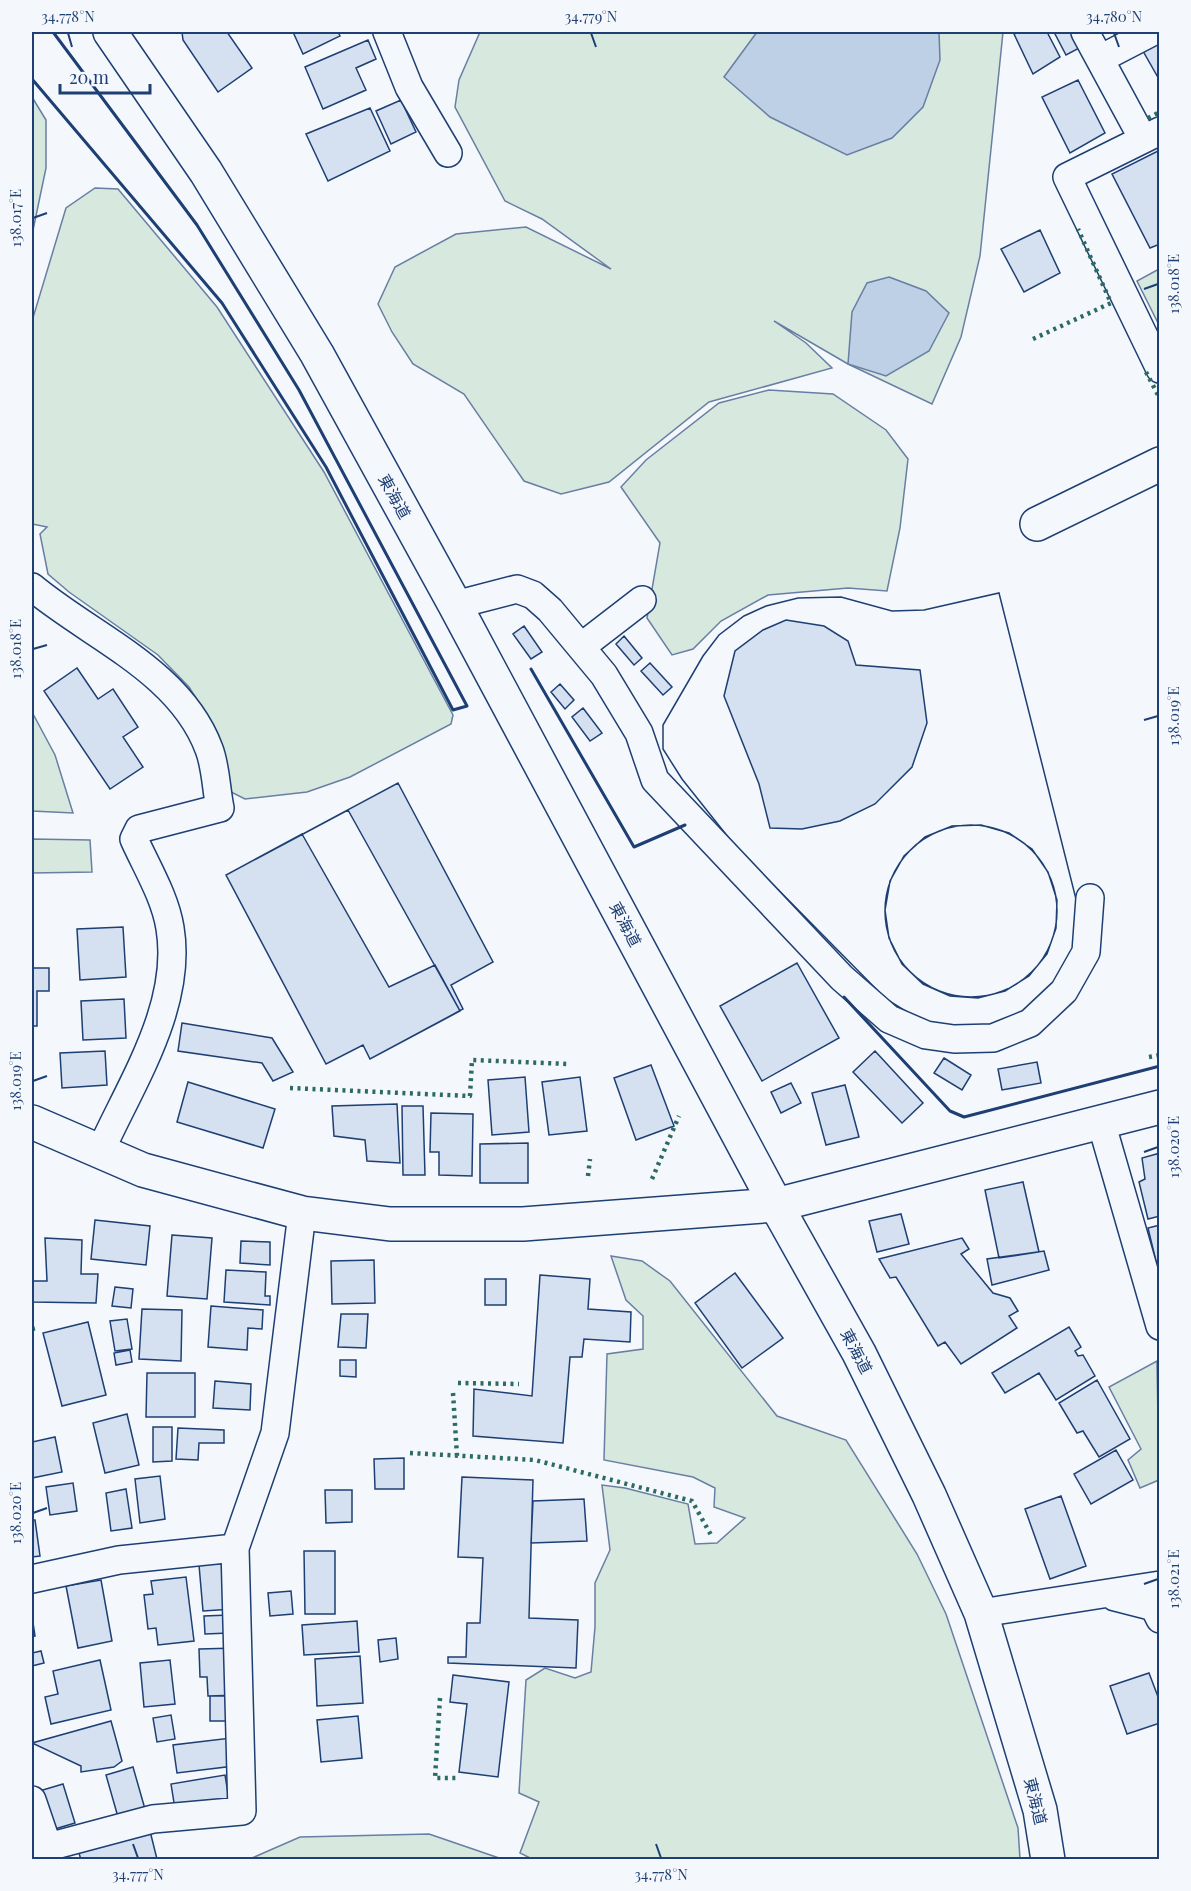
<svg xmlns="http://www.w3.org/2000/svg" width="1191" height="1891" viewBox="0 0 1191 1891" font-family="'Playfair Display','Noto Sans JP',serif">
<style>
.green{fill:#d7e8df;stroke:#687fa3;stroke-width:1.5}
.water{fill:#bed0e5;stroke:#687fa3;stroke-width:1.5}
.building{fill:#d5e0f0;stroke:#1d3f73;stroke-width:1.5;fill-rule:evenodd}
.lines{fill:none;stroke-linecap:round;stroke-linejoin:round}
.minor-casing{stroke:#1d3f73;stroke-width:30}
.tertiary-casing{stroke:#1d3f73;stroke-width:36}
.secondary-casing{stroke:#1d3f73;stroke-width:36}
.minor{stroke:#f4f7fb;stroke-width:27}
.tertiary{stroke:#f4f7fb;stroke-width:33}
.secondary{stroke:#f4f7fb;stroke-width:33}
.hedge{stroke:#2c6c60;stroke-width:4.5;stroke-dasharray:3 4.5;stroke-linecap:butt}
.wall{stroke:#1d3f73;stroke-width:3}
.ticks{fill:none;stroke:#1d3f73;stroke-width:2}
.labels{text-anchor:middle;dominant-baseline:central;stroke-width:4.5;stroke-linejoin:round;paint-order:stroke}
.street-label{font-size:16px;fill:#1d3f73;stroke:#f4f7fb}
.neatline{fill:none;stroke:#1d3f73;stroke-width:2}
.ticks-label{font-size:15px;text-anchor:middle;fill:#1d3f73}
</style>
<rect width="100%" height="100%" fill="#f4f7fb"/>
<path class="green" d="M480 32H1003L980 256 961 337 932 404 848 364 774 321 806 343 832 368 709 402 609 482 561 494 524 481 464 394 413 364 392 332 378 304 395 267 456 234 526 227 611 269 542 219 505 201 455 107 459 80Z
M32 97 46 120V168L32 235Z
M95 188 118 189 217 307 324 472 453 715 451 724 350 777 307 792 245 799 229 791 213 725 189 687 158 655 69 592 48 574 40 534 47 527 32 524V321L66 208Z
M1159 269V325L1137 281Z
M769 390 833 394 886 430 908 459 900 528 887 591 848 588 768 595 721 621 693 649 672 655 647 618 660 543 621 487 646 460 719 403Z
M32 712 55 755 73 813 32 811Z
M32 839 90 840 92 872 32 873Z
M611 1256 642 1261 670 1281 777 1416 846 1440 917 1554 946 1614 1018 1828 1020 1859 534 1860 520 1853 539 1802 519 1793 526 1680 545 1668 575 1678 591 1672 595 1627V1583L610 1550 602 1485 625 1488 688 1504 695 1544 717 1543 745 1518 714 1507 715 1488 693 1477 604 1460 607 1354 643 1349V1316L626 1300Z
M1157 1361 1159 1480 1140 1488 1128 1460 1141 1449 1109 1387Z
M429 1834 502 1859 252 1858 300 1837Z"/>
<path class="water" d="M757 32H939L940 60 923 107 892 138 847 155 770 117 724 77Z
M889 277 926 291 949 313 929 351 886 376 848 364 852 312 867 283Z"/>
<path class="building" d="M182 32H227L252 68 218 92 183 40Z
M293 32H338L340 36 303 54Z
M1019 32H1047L1060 57 1033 74 1014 34Z
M1054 32H1078L1085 45 1066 55Z
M368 40 376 59 356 68 366 90 323 109 305 67Z
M1160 42V81L1143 51Z
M1078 80 1105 133 1070 153 1042 97Z
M401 100 416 132 391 144 376 111Z
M370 108 390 151 328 181 306 134Z
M1160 150V244L1150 248 1112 174Z
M1040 230 1060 273 1024 292 1001 249Z
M999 593 1078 907 1076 938 1069 967 1045 998 1020 1014 982 1028H940L912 1015 886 999 736 847 682 779 663 749V725L703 656 719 635 744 616 766 606 798 598 841 597 892 611 924 610ZM981 825 1009 833 1032 849 1048 872 1057 900 1056 928 1047 954 1029 976 1005 991 978 998 950 996 923 984 902 964 889 938 885 910 890 881 904 856 925 837 952 826Z
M999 593 1078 907 1076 938 1069 967 1045 998 1020 1014 982 1028H940L912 1015 886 999 736 847 682 779 663 749V725L703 656 719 635 744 616 766 606 798 598 841 597 892 611 924 610Z
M786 620 824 626 848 641 856 665 920 670 927 723 912 767 875 804 840 821 802 829 770 828 759 784 724 696 735 651 763 630Z
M524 626 542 652 531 659 513 634Z
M624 636 642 658 634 665 616 644Z
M650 663 672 687 663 695 641 671Z
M77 668 98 699 113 689 138 727 123 737 143 767 110 789 44 691Z
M560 684 574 700 565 709 551 692Z
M583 708 602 733 590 741 572 717Z
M398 783 493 962 451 985 463 1009 370 1059 363 1045 326 1064 226 875Z
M348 810 460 1011 370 1059 363 1045 326 1064 226 875Z
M885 911a86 86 0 1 1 172 0a86 86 0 1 1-172 0Z
M302 834 389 987 435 965 460 1011 370 1059 363 1045 326 1064 226 875Z
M123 927 126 977 80 980 77 929Z
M797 963 839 1038 762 1081 720 1006Z
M32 968H49V991H37V1026H32Z
M124 999 126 1038 83 1040 81 1001Z
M182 1023 272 1038 293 1072 273 1081 262 1063 178 1051Z
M105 1051 107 1085 62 1088 60 1053Z
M875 1051 923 1103 902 1123 853 1072Z
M944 1058 971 1075 962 1090 934 1073Z
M1037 1062 1041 1083 1002 1090 998 1069Z
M651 1065 674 1126 636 1140 614 1078Z
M525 1077 529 1132 492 1135 488 1080Z
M580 1077 587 1131 549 1135 542 1082Z
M188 1082 275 1109 263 1148 177 1122Z
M791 1083 801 1103 781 1113 771 1092Z
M845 1085 859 1137 826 1145 812 1093Z
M397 1104 400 1163 367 1161 365 1140 334 1136 332 1106Z
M402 1106H423L425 1175H403Z
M431 1113 473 1114 472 1176 439 1175V1152H430Z
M528 1143V1183H480V1144Z
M1160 1153V1216L1148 1219 1139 1182 1145 1179 1142 1158Z
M1023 1182 1039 1252 999 1258 985 1190Z
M901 1214 909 1244 877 1252 869 1221Z
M95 1220 150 1226 146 1265 91 1259Z
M1160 1225V1278L1148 1228Z
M172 1235 212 1238 207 1299 167 1296Z
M45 1238 82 1240 81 1274H98L96 1303 32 1302V1281H47Z
M962 1238 969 1249 961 1254 993 1293 1010 1298 1018 1311 1009 1316 1017 1328 961 1364 945 1342 938 1346 896 1277 890 1278 879 1259Z
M241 1241 270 1242V1265L240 1263Z
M1044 1251 1049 1270 992 1285 987 1259Z
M374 1260 375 1303 332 1304 331 1261Z
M226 1270 266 1272 265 1296H270V1305L224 1302Z
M735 1273 783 1338 742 1368 695 1303Z
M540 1275 590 1279 588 1309 631 1312 630 1342 584 1339 582 1357H570L563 1443 473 1436 474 1389 532 1396Z
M485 1279H506V1305H485Z
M115 1287 133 1289 131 1308 112 1306Z
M211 1306 263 1310 262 1329 248 1328 247 1350 208 1347Z
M142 1309 182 1310 181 1361 139 1359Z
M341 1314H368L366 1348 338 1347Z
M127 1319 132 1349 115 1351 110 1321Z
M88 1322 106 1395 62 1406 43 1333Z
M1069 1327 1081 1347 1075 1351 1078 1356 1083 1355 1095 1376 1056 1400 1039 1373 1005 1393 992 1373Z
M130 1350 132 1362 116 1365 114 1353Z
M340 1360H356V1377L340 1376Z
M147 1373H195V1417H146Z
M1097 1380 1130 1439 1099 1457 1083 1431 1077 1433 1059 1403Z
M215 1381 251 1384 250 1410 213 1408Z
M127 1414 139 1465 105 1473 93 1423Z
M153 1427H172V1461L153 1462Z
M178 1428 224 1430V1443H199L198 1460 176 1459Z
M55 1437 62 1472 32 1478V1442Z
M1116 1450 1133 1480 1091 1504 1074 1474Z
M404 1458V1489H375L374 1459Z
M160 1476 165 1519 140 1523 135 1479Z
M462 1477 533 1480 529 1618 578 1620 576 1668 448 1663V1657H466L467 1623H480L483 1558 458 1557Z
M73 1483 77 1511 50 1515 46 1487Z
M126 1489 132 1528 111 1531 106 1493Z
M325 1490H352V1522L326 1523Z
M1061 1496 1086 1566 1050 1579 1025 1509Z
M584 1499 587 1541 531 1543 533 1501Z
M32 1520H35L40 1556 32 1557Z
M304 1551H335V1614H305Z
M229 1563 233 1609 203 1611 199 1565Z
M186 1577 194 1641 158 1645 156 1628 148 1629 144 1595 153 1594 151 1581Z
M101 1580 112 1641 78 1648 66 1586Z
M291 1591 293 1614 270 1616 268 1593Z
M229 1615V1633L205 1634 204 1616Z
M32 1616 35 1636 32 1637Z
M357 1621 359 1652 304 1655 302 1625Z
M396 1638 398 1659 380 1662 378 1640Z
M237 1648 239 1695 208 1696 207 1677H200L199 1649Z
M41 1651 44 1663 32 1666V1653Z
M360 1656 363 1703 317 1706 315 1659Z
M100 1660 111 1710 51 1724 45 1697 58 1694 53 1671Z
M170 1660 175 1704 144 1707 140 1663Z
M1149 1673 1160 1702V1723L1127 1734 1110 1686Z
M453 1675 509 1682 498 1777 459 1772 467 1704 450 1702Z
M210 1696H237V1721H210Z
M171 1715 175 1739 157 1742 153 1718Z
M358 1716 362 1758 321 1762 317 1720Z
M111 1721 122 1761 114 1767 81 1772V1766L32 1743Z
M231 1738 234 1766 177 1773 173 1745Z
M133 1767 145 1809 118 1817 106 1775Z
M225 1775 230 1806 176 1815 171 1784Z
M63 1784 75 1823 48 1831 36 1792Z
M149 1827 157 1859 81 1860 77 1846Z"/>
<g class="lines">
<defs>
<path id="minor" d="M387 32 409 87 448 153
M1085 32 1143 139
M1100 59 1152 32
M1160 131 1067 177 1160 369
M32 587C92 637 180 671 209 749 216 767 216 789 220 808L139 829 134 839C147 868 165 897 170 928 183 1006 131 1083 100 1152
M455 605 517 589 533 595 550 610 604 675 639 733 655 780 842 978 889 1019 926 1035 954 1039 993 1038 1030 1023 1064 991 1086 952 1090 898
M581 647 642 600
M1101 1122 1160 1326
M32 1579 119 1560 235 1548
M1115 1597 1154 1607 1160 1619
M981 1613 1160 1585
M32 1800 48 1847 32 1853
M48 1847 153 1819 242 1811 235 1548 275 1433 302 1213"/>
<path id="tertiary" d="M1037 524 1160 464
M32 1122 143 1170 302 1213 390 1224H523L776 1205 1160 1107"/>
<path id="secondary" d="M110 32 206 172 317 354 455 605 776 1205 859 1353 929 1495 981 1613 1040 1810 1048 1860"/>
</defs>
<use href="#minor" class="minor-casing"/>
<use href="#tertiary" class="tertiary-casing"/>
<use href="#secondary" class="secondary-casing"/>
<use href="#minor" class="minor"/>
<use href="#tertiary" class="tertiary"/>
<use href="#secondary" class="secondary"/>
<path class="hedge" d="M1148 118 1160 112
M1033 339 1111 303 1078 229
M1146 372 1158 395
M1149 1057 1160 1055
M290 1088 470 1096 472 1060 569 1064
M588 1176 590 1159
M652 1179 679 1116
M32 1329 36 1328
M458 1383 519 1384
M453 1393 457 1456
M410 1453 535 1460 692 1501 711 1535
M440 1698 435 1778H458"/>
<path class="wall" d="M32 79 222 303 326 467 453 710 467 706 299 390 197 225 53 32
M531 669 634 847 685 825
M844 997 950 1111 964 1117 1160 1066"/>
</g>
<path class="ticks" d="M68 33 72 47M591 33 596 47M1114 33 1119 47M33 218 47 213M1144 289 1158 284M33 649 47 645M1144 720 1158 716M33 1081 47 1076M1144 1152 1158 1147M33 1513 47 1508M1144 1584 1158 1579M133 1844 138 1858M656 1844 661 1858"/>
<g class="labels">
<g class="street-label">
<text transform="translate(395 496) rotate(61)">東海道</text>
<text transform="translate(626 924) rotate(62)">東海道</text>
<text transform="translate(857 1351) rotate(62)">東海道</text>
<text transform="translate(1036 1801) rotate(76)">東海道</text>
</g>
</g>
<rect width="1191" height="1891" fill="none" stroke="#f4f7fb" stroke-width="66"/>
<path d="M60 84v9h90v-9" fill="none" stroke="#1d3f73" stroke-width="3"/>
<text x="69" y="84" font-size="18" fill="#1d3f73" stroke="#f4f7fb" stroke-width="4.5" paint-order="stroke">20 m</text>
<rect x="33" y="33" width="1125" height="1825" class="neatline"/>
<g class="ticks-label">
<text x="68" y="22">34.778°N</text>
<text x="591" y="22">34.779°N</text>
<text x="1114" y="22">34.780°N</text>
<text transform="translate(16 218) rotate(-90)" y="5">138.017°E</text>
<text transform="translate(1174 284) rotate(-90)" y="5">138.018°E</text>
<text transform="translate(16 649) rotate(-90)" y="5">138.018°E</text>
<text transform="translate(1174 716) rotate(-90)" y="5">138.019°E</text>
<text transform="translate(16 1081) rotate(-90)" y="5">138.019°E</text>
<text transform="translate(1174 1147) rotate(-90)" y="5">138.020°E</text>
<text transform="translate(16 1513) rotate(-90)" y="5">138.020°E</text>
<text transform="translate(1174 1579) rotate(-90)" y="5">138.021°E</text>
<text x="138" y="1880">34.777°N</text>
<text x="661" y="1880">34.778°N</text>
</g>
</svg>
